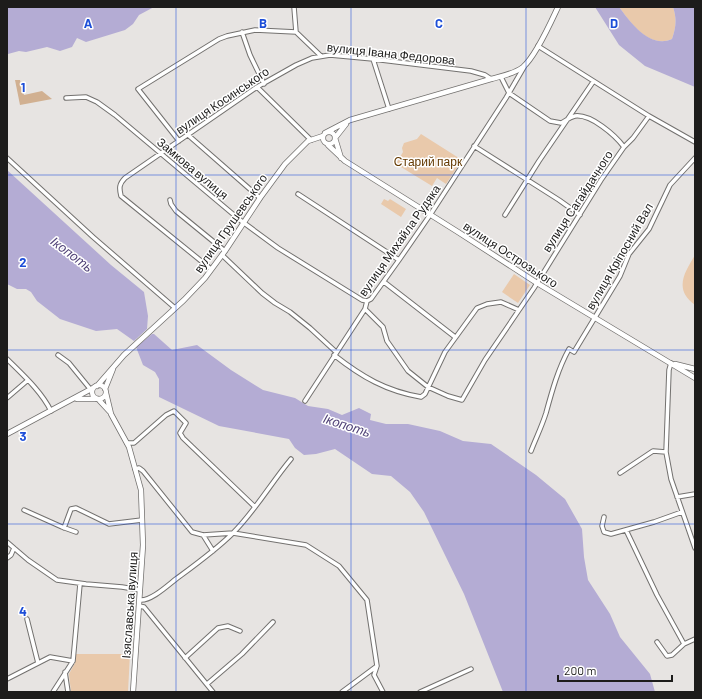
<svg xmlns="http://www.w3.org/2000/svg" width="702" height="699" viewBox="0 0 702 699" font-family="Barlow,sans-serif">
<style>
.green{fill:#e9c9ab}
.forest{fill:#d1b091}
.water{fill:#b4acd4}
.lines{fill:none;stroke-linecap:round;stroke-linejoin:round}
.minor-casing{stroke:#73716f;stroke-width:5.5}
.major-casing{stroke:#73716f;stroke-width:6}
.minor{stroke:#fff;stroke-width:3.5}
.major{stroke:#fff;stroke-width:4.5}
.grid{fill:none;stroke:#1d4ed8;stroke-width:1;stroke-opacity:0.55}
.labels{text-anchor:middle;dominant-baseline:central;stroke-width:3;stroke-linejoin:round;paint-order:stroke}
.street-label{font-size:12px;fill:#1d1c1b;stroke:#fff}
.park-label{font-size:12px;fill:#643901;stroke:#fff}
.water-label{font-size:13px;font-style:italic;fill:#514378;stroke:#fff}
.grid-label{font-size:13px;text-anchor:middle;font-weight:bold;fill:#1d4ed8;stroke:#fff;stroke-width:3;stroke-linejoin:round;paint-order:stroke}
</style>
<rect width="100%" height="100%" fill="#e7e4e2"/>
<path class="green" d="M619 7H673C677 19 676 27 672 39 649 49 631 23 619 7Z
M421 134 462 160 446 184 437 178 432 186 396 164 403 152 402 148 404 143 417 139Z
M384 199 388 201 390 199 406 209 401 217 381 204Z
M695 255V305C673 289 685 272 695 255Z
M514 274 530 285 518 303 502 292Z
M76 654H130L128 692H71L69 674 75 663Z"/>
<path class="forest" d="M15 80H20L24 95 42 91 52 99 20 105Z"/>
<path class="water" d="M7 7H154L139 15 133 24 125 30 86 42 77 38 72 47 60 51 47 47 26 52 19 51 8 54 7 58Z
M595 7H619C631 23 650 49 672 39 676 27 677 19 673 7H695V87L645 66 619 45Z
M7 170 111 265 144 292 148 316 147 329 134 341 117 329 96 331 60 319 37 301 31 292 26 289H17L7 284Z
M152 334H154L172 350 197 345 231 370 263 390 295 398 308 406 328 409 342 415 359 408 371 414 370 420 386 424H408L440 431 463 441 491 444 536 475 565 499 582 529 584 557 588 580 610 614 620 637 650 674 655 692H503L464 594 424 512 410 492 391 476 372 474 335 449 316 454 304 455 295 448 289 439 219 426 159 397V379L155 372 143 365 136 347Z"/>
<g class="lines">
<defs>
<path id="minor" d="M294 7 296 32
M242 32 250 55 264 84
M538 46 649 116 695 142
M373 59 389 109
M501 77 509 93 550 121 561 123C566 121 569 117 575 116 591 114 615 135 624 147
M257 87 311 140
M66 98 86 97 97 102 115 115 240 220 278 248 362 300 367 301
M188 135 260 198
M179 141 138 89 219 39 227 36 255 30 296 32 321 56
M474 146 559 200 580 215
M7 158 93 237 175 308
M298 194 399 260
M170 200 171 204 176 211 225 251
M505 215 539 161 593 82
M222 255 262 293 275 303 290 312 310 328 336 352
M211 269 121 196C119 188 119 184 125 178L257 87 296 65 312 58 330 55 373 59 471 71 485 75 491 79
M384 282 455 337
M365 309 383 327 387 341 408 371 428 387 448 396 462 400 485 360 534 288 601 180 624 147 633 138 649 116
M58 355 69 363 91 390
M334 355C362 377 386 391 421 397L425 394 445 352 477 308 487 304 501 302 519 310
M7 359C23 375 41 391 51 411
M671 363 669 370 666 452 671 479 695 548
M7 398 28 380
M305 401 365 309 367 301 371 299 399 260 430 215 506 98 524 67
M127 443H134L166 415 174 411 186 423 180 433 183 438 255 507
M531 451C536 438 542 426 546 413 552 391 558 369 569 349L574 352 620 276 629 254 649 229 670 185 695 158
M135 469 139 468 143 471 192 532 203 535 233 533 306 545 339 566 367 600 377 666 342 692
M620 473 653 451 666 452
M677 497 695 494
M24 510 62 527 76 532
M604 517 602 526 604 532 611 534 654 522 682 512
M64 528 71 509 76 508 109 524 142 520
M626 530 657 595 684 644
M203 535 213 551
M7 542 28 560 57 580 86 584 122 587 140 590
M7 558 11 555 14 548
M140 600C151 601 167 586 176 579 195 565 216 550 233 533 255 511 271 483 291 459
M139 606 144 607 213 692
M27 619 38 663
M657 642 667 656 672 655 684 644 695 639
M185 658 218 628 228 626 240 631
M377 666 374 675 383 692
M65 672 68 692
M7 679 50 657 73 661
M207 684 242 654 273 622
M53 692 73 661 80 584
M420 692 471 669"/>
<path id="major" d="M323 138a6 6 0 1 1 12 0a6 6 0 1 1-12 0Z
M325 133 350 120 491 79C502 76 514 74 523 67 536 56 551 22 558 7
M328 145 345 161 458 232 537 283 695 378
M341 158 335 138 346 124
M675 364 695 369
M92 392a7 7 0 1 1 14 0a7 7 0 1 1-14 0Z
M97 386 124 355 184 300 205 278 225 251 260 198 285 164 308 141 323 136
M105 389 113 369
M106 393 111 414 129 447 141 490 143 545 133 692
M77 399H95
M98 399 110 412
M7 434 93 388"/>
</defs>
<use href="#minor" class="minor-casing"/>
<use href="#major" class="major-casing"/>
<use href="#minor" class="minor"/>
<use href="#major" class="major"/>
</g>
<path class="grid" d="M176 7V692M351 7V692M526 7V692M7 175H695M7 350H695M7 524H695"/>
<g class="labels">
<g class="street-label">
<text transform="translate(391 53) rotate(6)">вулиця Івана Федорова</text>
<text transform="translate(222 100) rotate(-34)">вулиця Косинського</text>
<text transform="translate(193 168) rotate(40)">Замкова вулиця</text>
<text transform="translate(577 201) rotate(-57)">вулиця Сагайдачного</text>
<text transform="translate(230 223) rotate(-55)">вулиця Грушевського</text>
<text transform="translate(399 240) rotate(-55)">вулиця Михайла Рудяка</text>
<text transform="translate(511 254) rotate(33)">вулиця Острозького</text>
<text transform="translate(619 256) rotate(-60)">вулиця Кріпосний Вал</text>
<text transform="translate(129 605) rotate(-86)">Ізяславська вулиця</text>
</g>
<g class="park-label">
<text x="428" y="161">Старий парк</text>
</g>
<g class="water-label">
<text transform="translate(72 254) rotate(37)">Ікопоть</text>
<text transform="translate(347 425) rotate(18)">Ікопоть</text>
</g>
</g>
<g class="grid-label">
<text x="88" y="28">A</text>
<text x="263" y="28">B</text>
<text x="439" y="28">C</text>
<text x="614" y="28">D</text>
<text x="23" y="92">1</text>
<text x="23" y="267">2</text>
<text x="23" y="441">3</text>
<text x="23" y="616">4</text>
</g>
<rect width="702" height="699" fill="none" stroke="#1d1c1b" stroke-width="16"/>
<path d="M558 675v6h114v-6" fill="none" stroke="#1d1c1b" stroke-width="2"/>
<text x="564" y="675" font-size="12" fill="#1d1c1b" stroke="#ffffff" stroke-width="3" paint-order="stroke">200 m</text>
</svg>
